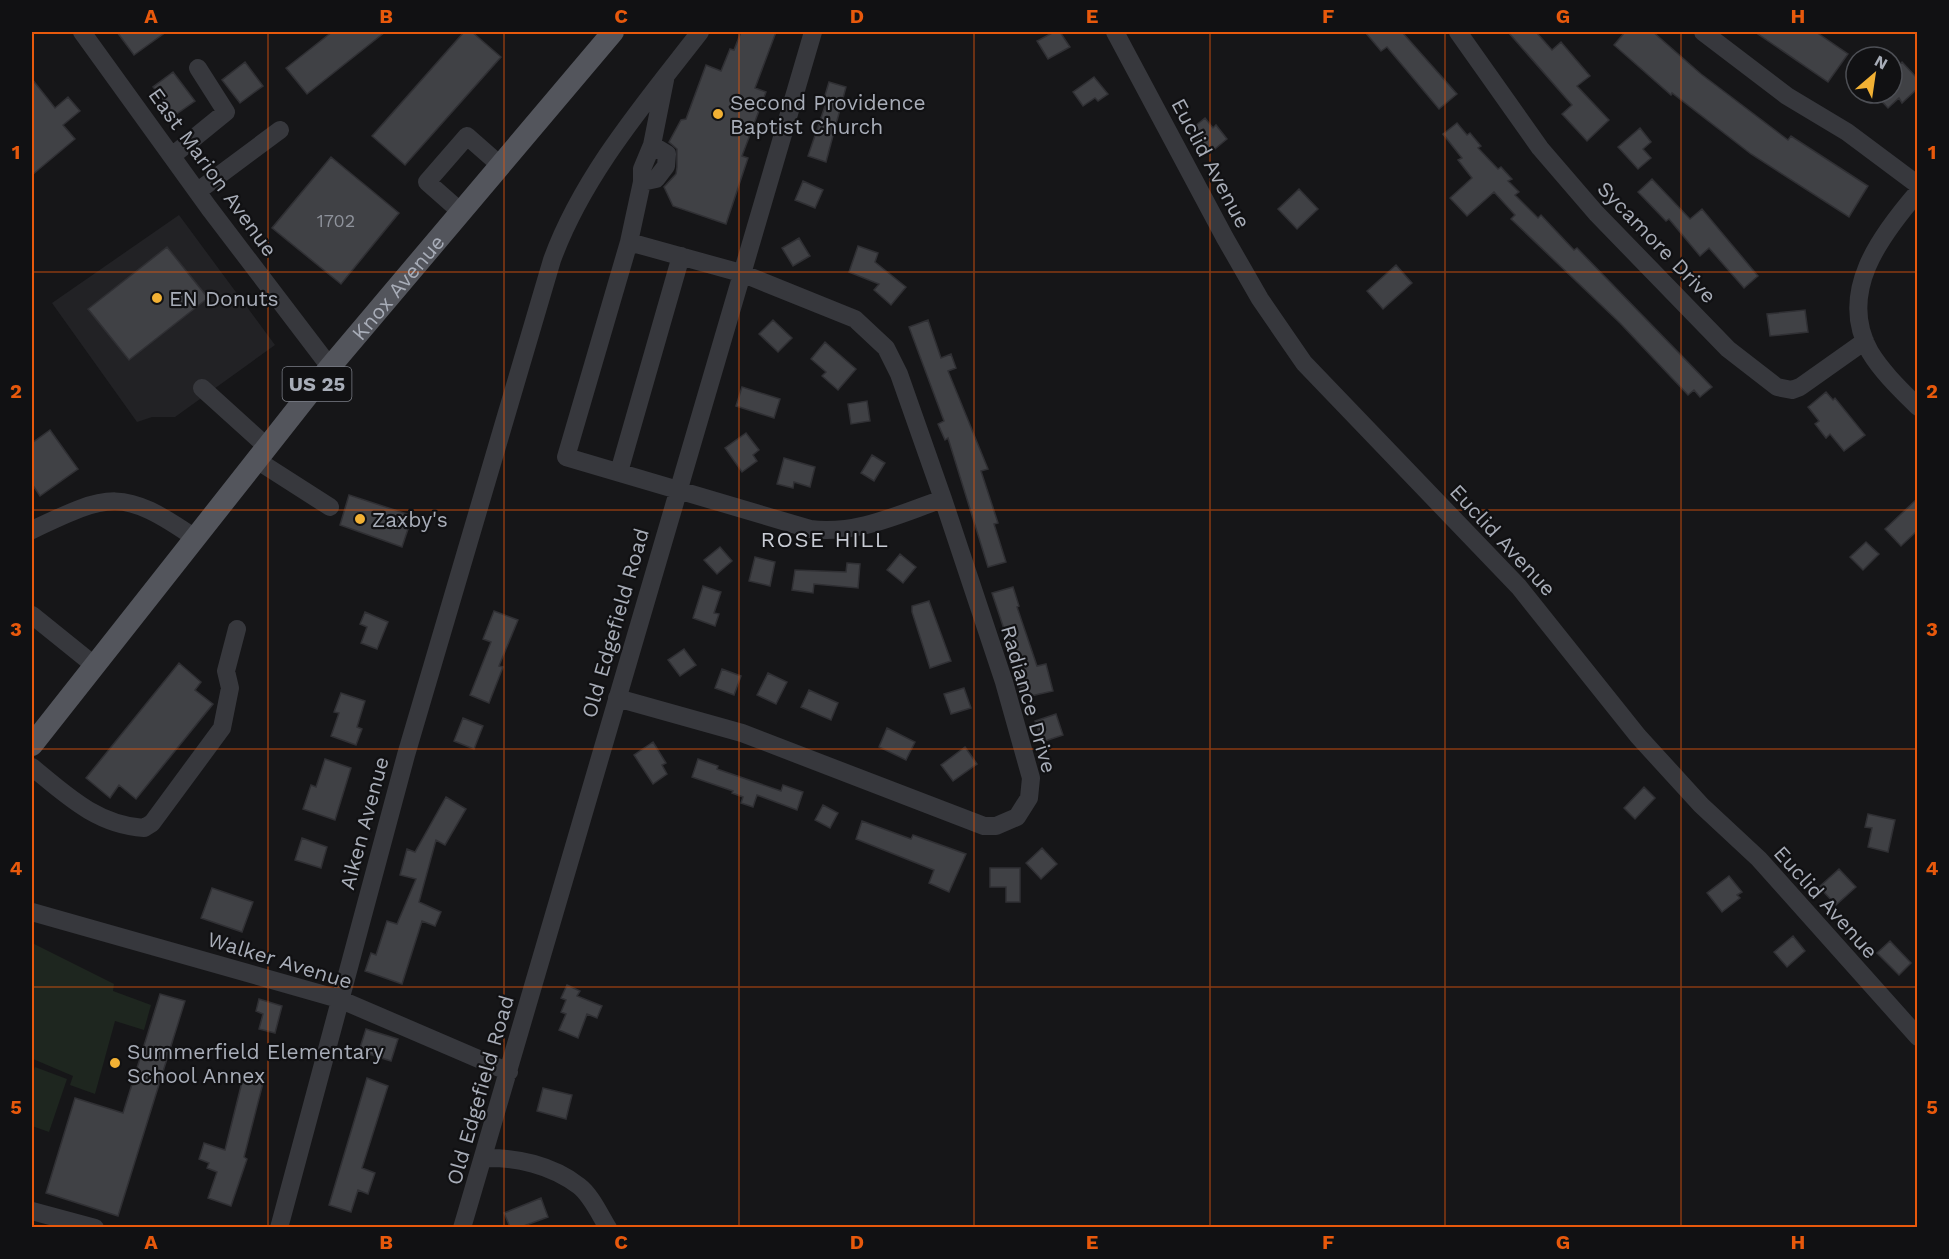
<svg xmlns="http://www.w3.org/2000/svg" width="1949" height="1259" viewBox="0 0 1949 1259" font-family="'Work Sans',sans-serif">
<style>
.built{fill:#222225}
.green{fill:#1e261f}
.building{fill:#404145;stroke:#303034;stroke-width:1.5}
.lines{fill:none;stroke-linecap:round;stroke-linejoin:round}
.minor{stroke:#37383d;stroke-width:18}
.major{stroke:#53555c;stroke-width:22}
.grid{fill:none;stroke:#e8590c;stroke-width:1.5;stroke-opacity:0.55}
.poi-dot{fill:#f2b134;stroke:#111113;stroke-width:2}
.labels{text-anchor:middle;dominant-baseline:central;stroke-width:4.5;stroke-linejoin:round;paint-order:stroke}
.number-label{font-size:18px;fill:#8e929b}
.shield{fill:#111113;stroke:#7b7e86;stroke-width:1.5}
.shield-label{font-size:20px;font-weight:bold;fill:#a8adb8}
.poi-label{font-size:21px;fill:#a8adb8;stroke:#111113;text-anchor:start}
.street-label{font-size:21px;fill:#a8adb8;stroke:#111113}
.neighbourhood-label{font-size:22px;letter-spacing:1.5px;fill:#c9ccd4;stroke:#111113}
.neatline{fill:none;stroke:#e8590c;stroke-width:2}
.grid-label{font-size:20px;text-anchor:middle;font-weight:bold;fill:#e8590c}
</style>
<rect width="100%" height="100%" fill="#161618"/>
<path class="built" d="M179 215 275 345 175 417H152L137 422 52 303Z"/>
<path class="green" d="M32 943 114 984 113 991 151 1005 144 1030 115 1021 95 1094 70 1085 73 1076 33 1059 32 1062Z
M35 1067 67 1079 49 1132 32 1126V1076Z"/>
<path class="building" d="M117 32H166L134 55Z
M332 32H385L307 94 286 68Z
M464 32H472L501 57 405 165 372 136Z
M741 32H776L755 88 766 92 742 156 748 158 726 224 673 206 664 187 676 174 677 167V149L669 142 681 120 686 119 706 65 721 71 730 49 734 50Z
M1054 32H1060L1070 47 1048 59 1037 41Z
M1365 32H1402L1457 94 1439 109 1387 47 1381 51Z
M1508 32H1536L1552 50 1561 42 1590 76 1577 86 1609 120 1587 141 1562 114 1572 105Z
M1625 32H1653L1701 74 1788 140 1791 136 1868 186 1849 217 1751 154 1672 93 1671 95 1614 45Z
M1755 32H1816L1848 54 1828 82Z
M245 62 263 86 240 103 222 80Z
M1902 62 1917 78V89L1902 103 1899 98 1888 108 1874 93H1892V72Z
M173 72 195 101 175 115 153 87Z
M1094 77 1108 94 1098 101 1095 98 1083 106 1073 92Z
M32 79 55 108 68 97 80 111 63 125 75 139 32 175Z
M829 82 846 87 826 162 808 156 826 103 823 102Z
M1205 118 1213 128 1216 125 1227 139 1210 153 1194 136 1199 131 1195 126Z
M1457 123 1467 135 1470 133 1481 146 1478 148 1498 169 1501 167 1512 179 1508 181 1519 192 1515 195 1538 218 1541 215 1574 250 1577 248 1712 387 1700 397 1694 390 1688 395 1620 323 1511 219 1515 215 1494 192 1467 216 1450 198 1472 178 1458 160 1462 158 1443 134Z
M1640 128 1651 142 1643 149 1651 158 1638 169 1618 147Z
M331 157 399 213 341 284 272 228Z
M1652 179 1690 219 1702 209 1758 276 1744 288 1709 248 1700 256 1669 219 1666 221 1638 192Z
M803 181 823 190 815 208 795 200Z
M1299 189 1318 209 1297 229 1278 209Z
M799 238 810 256 793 266 782 248Z
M858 246 878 253 875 262 906 287 891 305 874 290 879 284 849 272Z
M167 247 208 298 129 360 88 309Z
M1396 265 1412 283 1383 309 1367 291Z
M1805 310 1808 332 1770 336 1767 314Z
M773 320 792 338 778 352 759 334Z
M928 320 941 358 951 354 956 368 948 371 988 469 981 471 998 523 994 524 1006 562 988 567 948 438 945 440 938 424 944 421 909 327Z
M825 342 856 369 838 390 822 376 826 372 811 359Z
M742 387 780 399 774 418 736 406Z
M1826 392 1833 400 1835 398 1865 435 1844 451 1830 434 1826 438 1815 424 1819 421 1808 407Z
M867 401 870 421 851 424 848 404Z
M50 430 78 469 40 496 32 484V443Z
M746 433 759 450 753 455 757 461 742 472 725 448Z
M872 455 885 463 874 481 861 473Z
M784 458 815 467 810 487 794 482 793 488 777 484Z
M349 495 407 514 403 525 409 526 402 547 340 525Z
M1917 499V531L1901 546 1885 529Z
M1866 542 1879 554 1863 570 1850 557Z
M720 547 732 561 717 574 704 560Z
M900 554 916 567 903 583 887 570Z
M755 557 775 562 770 586 749 581Z
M847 563 860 564 858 588 814 584 813 593 792 590 795 570 846 572Z
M703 586 721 592 714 613 719 614 715 626 693 618Z
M1013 587 1019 606 1017 607 1037 666 1046 664 1053 691 1022 698 1015 672 1018 671 992 593Z
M929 601 951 661 930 668 912 612V606Z
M494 611 518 620 499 666 503 667 489 703 470 695 491 642 483 639Z
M365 612 388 622 377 649 361 643 367 627 360 624Z
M684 649 696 665 680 676 668 660Z
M179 663 201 682 195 690 213 704 136 799 119 785 110 798 86 778Z
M722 669 741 676 734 695 715 688Z
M768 673 787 682 776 704 757 695Z
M964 688 971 708 951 714 944 694Z
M809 690 838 703 831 720 801 707Z
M341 693 365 701 357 727 362 729 356 745 331 736 339 713 334 712Z
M1056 714 1063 735 1042 742 1035 721Z
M463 718 483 726 474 749 454 741Z
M887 728 915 742 906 760 879 747Z
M653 742 666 763 662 765 667 774 653 784 634 755Z
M965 747 977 764 953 781 941 765Z
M325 759 351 768 335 820 303 809 311 785 316 787Z
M698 759 718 766 717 769 781 791 783 785 803 792 797 810 757 795 753 807 741 803 743 797 732 793 733 791 692 777Z
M1644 787 1655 798 1635 819 1624 808Z
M446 797 466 809 445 845 436 840 419 902 441 912 435 926 422 921 402 984 365 971 371 953 376 955 387 921 397 924 416 879 400 875 407 849 415 852Z
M823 805 838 813 830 828 815 820Z
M1868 814 1895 820 1888 852 1868 847 1872 828 1865 827Z
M862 821 911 839 913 835 966 854 949 892 929 883 934 870 856 839Z
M302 838 327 847 321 868 295 860Z
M1042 848 1057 864 1041 879 1026 863Z
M990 868H1020V902H1006V887H990Z
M1839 869 1856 887 1836 905 1819 887Z
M1729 876 1742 892 1737 895 1740 898 1722 912 1707 893Z
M212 888 253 902 242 932 201 918Z
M1793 936 1805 951 1787 967 1774 952Z
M1890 941 1911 963 1899 975 1877 953Z
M567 985 580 991 577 996 602 1006 597 1018 587 1014 578 1038 559 1030 566 1014 561 1012 566 1000 561 998Z
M160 994 185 1001 118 1216 46 1193 75 1098 123 1113Z
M259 999 282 1006 275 1033 259 1029 263 1014 256 1011Z
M366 1029 398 1039 391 1061 359 1051Z
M244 1074 264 1079 244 1157 247 1159 231 1206 208 1198 217 1172 207 1168 209 1163 199 1159 204 1143 225 1150Z
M367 1078 388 1086 362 1168 375 1173 368 1194 358 1190 351 1212 329 1205Z
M543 1088 572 1095 566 1119 537 1111Z
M541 1198 548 1217 521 1227H510L504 1213Z"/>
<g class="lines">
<path class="minor" d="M82 32 209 208 330 367
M1115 32 1225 238 1260 299 1304 363 1519 587 1638 736 1701 805 1759 859 1918 1037
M1458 32 1540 148 1596 213 1728 349 1777 387 1792 390 1800 387 1865 341
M1703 32 1787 96 1847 132 1918 185
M172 156 226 112 198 68
M642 182 656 179 666 166 667 154 652 145
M198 191 280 130
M1918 192C1880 236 1837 293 1870 352 1882 372 1901 390 1918 407
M461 212 427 182 467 136 500 165
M629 242 642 182V169L652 145 665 80
M202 388 266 446
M255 459 330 507
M619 472 681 256
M32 530C110 493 122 488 195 538
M32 615 94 665
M617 698 742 733 984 826H996L1017 817 1029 798 1031 778 1004 682 943 499 899 374 886 348 855 319 741 273 629 242 566 457 810 529C857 535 899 514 943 499
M32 767C66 795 97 825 144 828L152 823 222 728 230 688 226 671 237 629
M32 912 339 999 509 1072
M483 1158C516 1157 552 1165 579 1186 591 1195 600 1215 608 1228
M32 1211 95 1228
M279 1228 406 755 552 260C583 175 645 103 700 32
M462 1228 813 32"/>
<path class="major" id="s1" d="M32 745 330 367 613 32"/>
</g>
<path class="grid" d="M268 32V1228M504 32V1228M739 32V1228M974 32V1228M1210 32V1228M1445 32V1228M1681 32V1228M32 272H1918M32 510H1918M32 749H1918M32 987H1918"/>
<g class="poi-dot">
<circle cx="718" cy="114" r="6"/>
<circle cx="157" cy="298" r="6"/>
<circle cx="360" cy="519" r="6"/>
<circle cx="115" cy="1063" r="6"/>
</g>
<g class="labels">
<g class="number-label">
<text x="336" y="220">1702</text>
</g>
<rect class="shield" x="282.5" y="367" width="69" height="34" rx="4.5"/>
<g class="shield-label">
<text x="317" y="384">US 25</text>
</g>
<g class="poi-label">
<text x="730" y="102">Second Providence<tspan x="730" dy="24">Baptist Church</tspan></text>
<text x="169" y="298">EN Donuts</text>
<text x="372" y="519">Zaxby's</text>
<text x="127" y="1051">Summerfield Elementary<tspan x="127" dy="24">School Annex</tspan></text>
</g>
<g class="street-label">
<text transform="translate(1211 163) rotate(62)">Euclid Avenue</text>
<text transform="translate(213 172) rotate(54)">East Marion Avenue</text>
<text transform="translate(1657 242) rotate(46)">Sycamore Drive</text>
<text stroke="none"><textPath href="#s1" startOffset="586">Knox Avenue</textPath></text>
<text transform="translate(1503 540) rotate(47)">Euclid Avenue</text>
<text transform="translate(615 623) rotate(-74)">Old Edgefield Road</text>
<text transform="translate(1029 699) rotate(74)">Radiance Drive</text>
<text transform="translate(364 823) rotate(-75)">Aiken Avenue</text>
<text transform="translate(1826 902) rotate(48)">Euclid Avenue</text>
<text transform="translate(280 960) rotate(17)">Walker Avenue</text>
<text transform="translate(480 1090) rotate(-74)">Old Edgefield Road</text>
</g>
<g class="neighbourhood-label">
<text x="825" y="539">ROSE HILL</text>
</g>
</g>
<rect width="1949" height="1259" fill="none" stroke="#111113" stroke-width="66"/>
<g transform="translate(1874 75) rotate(29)"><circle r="28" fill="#111113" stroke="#4d4f55" stroke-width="1.5"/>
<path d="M0-4.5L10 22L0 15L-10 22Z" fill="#f2b134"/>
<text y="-9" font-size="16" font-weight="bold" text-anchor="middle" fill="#a8adb8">N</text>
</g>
<rect x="33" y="33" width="1883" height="1193" class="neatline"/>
<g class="grid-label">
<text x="151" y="23">A</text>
<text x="386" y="23">B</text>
<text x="621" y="23">C</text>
<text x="857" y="23">D</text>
<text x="1092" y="23">E</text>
<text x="1328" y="23">F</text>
<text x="1563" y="23">G</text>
<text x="1798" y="23">H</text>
<text x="16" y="159">1</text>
<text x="1932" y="159">1</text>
<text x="16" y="398">2</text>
<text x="1932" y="398">2</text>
<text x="16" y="636">3</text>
<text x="1932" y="636">3</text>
<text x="16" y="875">4</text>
<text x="1932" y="875">4</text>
<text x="16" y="1114">5</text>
<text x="1932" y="1114">5</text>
<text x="151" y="1249">A</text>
<text x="386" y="1249">B</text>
<text x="621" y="1249">C</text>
<text x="857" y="1249">D</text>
<text x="1092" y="1249">E</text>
<text x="1328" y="1249">F</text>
<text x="1563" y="1249">G</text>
<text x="1798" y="1249">H</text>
</g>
</svg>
